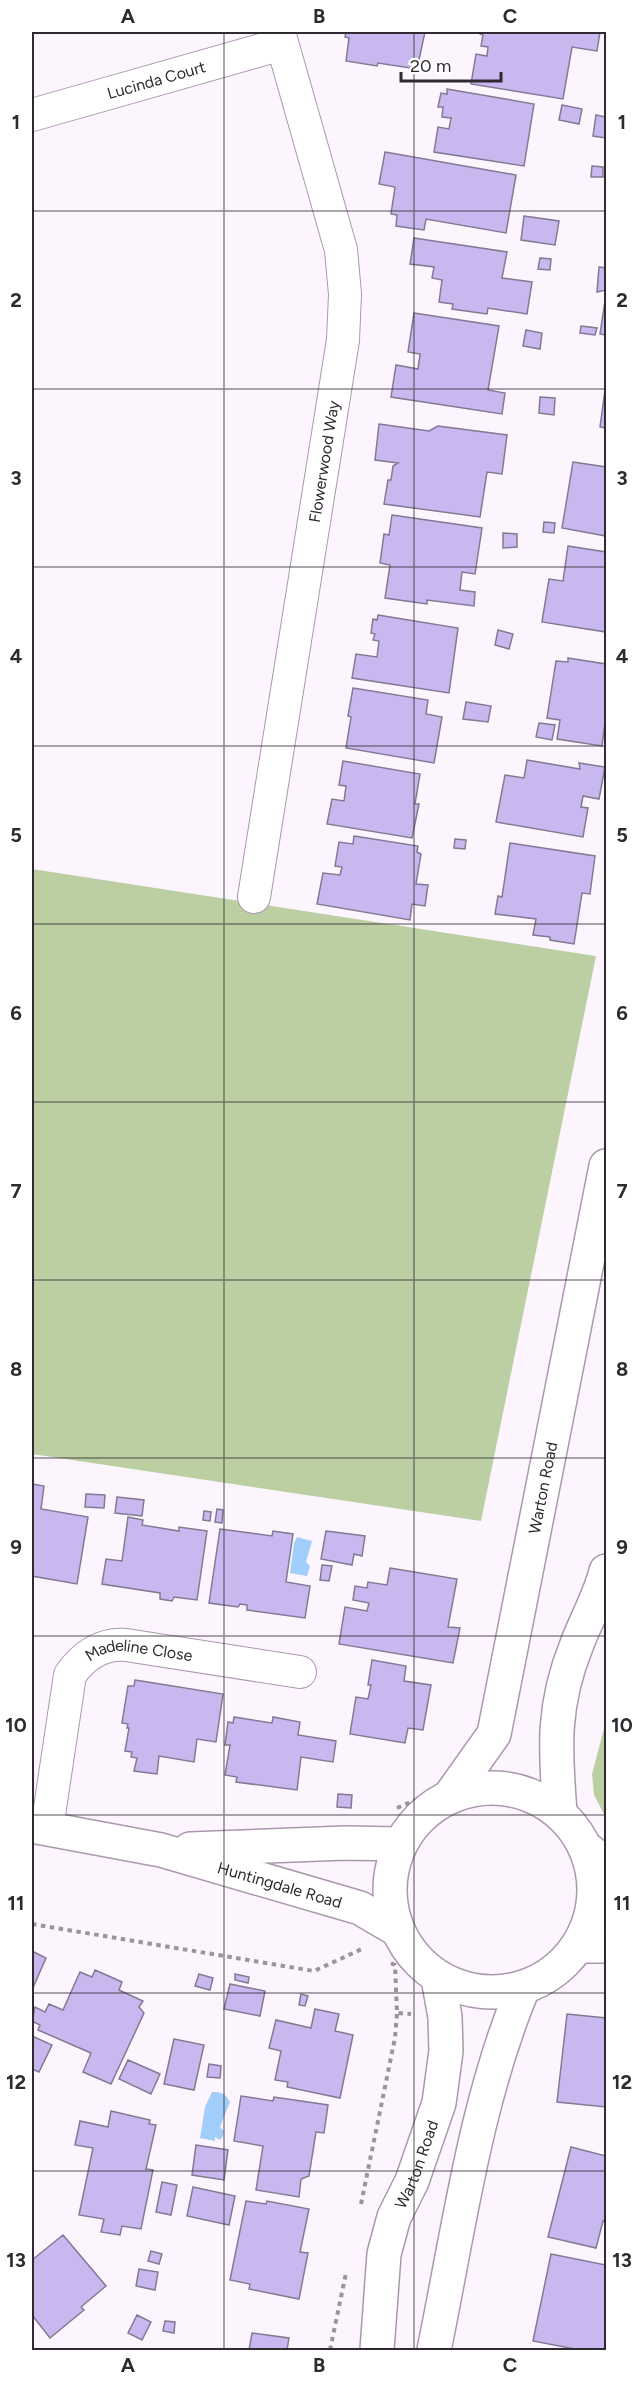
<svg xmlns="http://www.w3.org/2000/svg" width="638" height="2382" viewBox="0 0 638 2382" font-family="Figtree,sans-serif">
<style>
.green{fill:#bccfa2}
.water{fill:#a2cefb}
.building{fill:#c9b8ef;stroke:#827a93;stroke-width:1.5}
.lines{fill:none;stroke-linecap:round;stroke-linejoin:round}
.minor-casing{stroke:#ab98ae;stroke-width:34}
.secondary-casing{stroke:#ab98ae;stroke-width:36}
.primary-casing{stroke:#ab98ae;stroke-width:36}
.path{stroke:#9c949d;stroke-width:4;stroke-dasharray:4.5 4.5;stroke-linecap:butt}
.minor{stroke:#fff;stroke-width:32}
.secondary{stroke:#fff;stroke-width:33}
.primary{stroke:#fff;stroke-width:33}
.grid{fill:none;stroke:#302932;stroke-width:1.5;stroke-opacity:0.55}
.labels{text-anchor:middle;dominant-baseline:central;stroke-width:6;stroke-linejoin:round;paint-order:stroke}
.street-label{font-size:16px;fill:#302932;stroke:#fff}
.neatline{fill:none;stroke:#302932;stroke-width:2}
.grid-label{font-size:20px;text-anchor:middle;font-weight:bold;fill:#302932}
</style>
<rect width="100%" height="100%" fill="#fdf5fe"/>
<path class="green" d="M32 869 596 956 481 1521 32 1454Z
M606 1721V1818L594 1795 592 1774Z"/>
<path class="water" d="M297 1537 312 1541 306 1562 310 1566 307 1576 290 1573 294 1543Z
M212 2092C220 2092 226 2093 230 2102L220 2127 224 2131 223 2136 220 2140 215 2137V2141L200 2138 205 2107Z"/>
<path class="building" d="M346 32H425L417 69 378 63 377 66 346 61 349 38 345 37Z
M480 32H600L597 51 572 47 563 99 471 84 476 54 487 56 488 47 481 46 483 35 480 34Z
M447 89 534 104 524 166 434 152 438 127 449 129 451 118 442 117 443 107H438L441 93 447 94Z
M562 105 582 109 579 124 559 120Z
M596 115 606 117V138L593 136Z
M385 152 516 175 506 233 426 219 424 230 396 226 397 215 391 214 395 187 379 184Z
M592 166 603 167V177H591Z
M524 216 559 221 555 245 521 240Z
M414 238 507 252 502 278 532 282 527 314 488 308 487 314 452 309 453 304 439 302 442 280 432 278 434 267 410 264Z
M540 258 551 259 550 270 538 269Z
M599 267 606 268V290L597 292Z
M606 294V335L600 334Z
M414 313 499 326 488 390 505 393 502 414 391 397 396 365 418 369 420 354 408 352Z
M581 326 597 328 595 335 580 333Z
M526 330 542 333 540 349 523 346Z
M606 383V428L600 427Z
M540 397 555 398 554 415 539 413Z
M379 424 429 431 438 426 507 435 502 474 487 472 480 517 384 504 388 480H391L393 466 398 463 375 460Z
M573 462 606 467V536L562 528Z
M392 515 482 528 475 574 462 572 460 590 475 592 474 606 427 600V604L385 598 390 565 380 563 384 534 389 535Z
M544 522 555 523 554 533 543 532Z
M503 533 517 534V547L503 548Z
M568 546 606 552V632L542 622 549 579 563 581Z
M378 615 458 628 449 693 352 678 356 654 377 657 379 641 373 640 375 634 371 633 373 619 377 620Z
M498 630 513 634 509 649 495 645Z
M568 658 606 664V715L602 746 557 739 560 720 547 718 556 661 568 662Z
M353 688 428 700 426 714 442 717 434 763 346 748 351 717 348 716Z
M466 702 491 706 488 722 463 719Z
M539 723 555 725 552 740 536 737Z
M527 760 580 769 579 763 605 767 599 799 583 796 581 807 588 808 583 837 496 822 505 775 524 778Z
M343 761 420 774 415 804H419L412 838 327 824 332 799 344 801 346 786 339 785Z
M354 836 418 846 417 852 421 854 416 884 428 885 425 906 412 904 410 920 317 904 323 873 340 875 342 867 335 866 339 842 353 844Z
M455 839 466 840 465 849 454 848Z
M510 843 595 856 590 894 582 893 574 944 550 940V937L533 935 536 919 495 914 498 896 502 897Z
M32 1484 44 1486 41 1509 88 1517 77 1584 32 1576Z
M86 1494 105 1495 104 1508 85 1507Z
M117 1497 144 1500 142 1516 115 1513Z
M217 1509 223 1510 222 1523 215 1522Z
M204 1511 211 1512 210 1521 203 1520Z
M128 1517 143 1520 142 1525 179 1531V1527L207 1531 197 1600 174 1597 172 1601 160 1599V1593L102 1584 106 1559 122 1561Z
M220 1529 272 1536 273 1531 293 1534 286 1582 310 1586 305 1618 247 1610V1605L240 1604 238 1607 209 1603Z
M326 1531 365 1536 362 1556 354 1554 352 1565 321 1559Z
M322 1565 332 1566 329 1581 320 1580Z
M390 1568 457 1579 448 1627 460 1628 453 1663 339 1644 345 1607 367 1611 369 1603 353 1600 355 1586 367 1588 368 1582 387 1585Z
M372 1660 406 1666 404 1681 431 1685 423 1730 408 1728 405 1743 350 1734 356 1697 368 1699 371 1685H368Z
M135 1680 223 1694 216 1742 197 1739 194 1762 159 1756 157 1774 134 1771 137 1758 131 1757 132 1752 125 1751 129 1728H127L128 1724 122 1723 128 1686H134Z
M234 1717 272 1723 273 1717 300 1722 298 1735 336 1741 333 1762 301 1757 297 1790 236 1782 237 1777 225 1775 230 1745H225L228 1722 233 1723Z
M338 1794 352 1795 351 1808 337 1807Z
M32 1951 46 1958 32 1990Z
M95 1970 122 1982 119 1990 143 2001 139 2007 144 2013 111 2084 83 2072 91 2053 38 2030 40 2025 32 2021 35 2007 45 2012 49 2004 63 2010 80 1972 92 1977Z
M199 1974 213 1978 210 1990 195 1986Z
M235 1974 249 1977 248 1983 235 1980Z
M230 1984 265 1991 260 2016 224 2009Z
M301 1994 308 1996 305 2006 299 2005Z
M315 2009 339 2014 335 2031 353 2035 340 2098 287 2087 288 2082 275 2080 281 2051 269 2048 276 2020 311 2028Z
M567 2014 606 2018V2107L557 2102Z
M32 2036 52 2045 39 2072 32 2069Z
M174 2039 204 2045 194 2090 164 2084Z
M128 2060 160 2074 151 2094 119 2079Z
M209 2064 221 2066 220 2078 207 2077Z
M241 2096 273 2101 274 2097 328 2105 324 2133 316 2132 309 2176 301 2179 299 2197 256 2190 263 2146 234 2141Z
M111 2111 150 2120 149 2124 156 2125 146 2169 153 2170 141 2229 122 2226 120 2235 101 2232 104 2219 79 2215 93 2148 75 2145 80 2121 108 2127Z
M196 2145 228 2150 224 2180 192 2175Z
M571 2147 606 2156V2222L603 2221 596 2248 548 2237Z
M162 2182 177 2185 171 2215 156 2212Z
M193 2187 235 2196 229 2225 187 2216Z
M246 2201 266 2204 267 2201 309 2209 300 2252 308 2253 299 2299 249 2289 250 2284 230 2280Z
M63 2235 106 2286 81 2307 84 2310 50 2338 32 2315V2260Z
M151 2251 162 2254 159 2264 148 2261Z
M551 2254 606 2265V2337L604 2350H580L533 2341Z
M139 2269 158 2272 155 2290 136 2286Z
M137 2315 151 2322 142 2340 128 2333Z
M165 2321 175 2322 174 2333 163 2331Z
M252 2333 289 2338 287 2350H249Z"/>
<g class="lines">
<defs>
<g id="minor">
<path id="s1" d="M32 115 282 44"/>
<path id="s2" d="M254 897 343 340 345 294 341 250 279 32"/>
<path id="s3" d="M47 1828 70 1675C83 1656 102 1643 126 1645L300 1672"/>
</g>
<g id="secondary">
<path id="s4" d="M32 1826 161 1850 360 1908 396 1929"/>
<path d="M190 1849 345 1843 400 1844"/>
<path d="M587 1849 606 1864"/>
<path d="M578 1946H606"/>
</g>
<g id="primary">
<circle cx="492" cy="1890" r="102"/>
<path id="s5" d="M450 1796 494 1734 606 1166"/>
<path d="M560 1812C555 1749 552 1705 577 1644 586 1620 600 1596 606 1571"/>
<path id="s6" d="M377 2350 384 2254 394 2217 412 2181 439 2103 446 2051 445 2017 438 1978"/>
<path d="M434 2350C459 2229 475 2103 523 1988"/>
</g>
</defs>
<use href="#minor" class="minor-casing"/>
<use href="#secondary" class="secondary-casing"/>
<use href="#primary" class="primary-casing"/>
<path class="path" d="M397 1808 418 1799
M32 1924 314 1971 364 1948
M391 1963 395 1965 397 2013 411 2014
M361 2204 395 2038 397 2013
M330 2350 346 2273"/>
<use href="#minor" class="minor"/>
<use href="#secondary" class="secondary"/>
<use href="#primary" class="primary"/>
</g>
<path class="grid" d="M224 32V2350M414 32V2350M32 211H606M32 389H606M32 567H606M32 746H606M32 924H606M32 1102H606M32 1280H606M32 1458H606M32 1636H606M32 1815H606M32 1993H606M32 2171H606"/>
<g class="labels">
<g class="street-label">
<text stroke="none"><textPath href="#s1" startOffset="129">Lucinda Court</textPath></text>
<text stroke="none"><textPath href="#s2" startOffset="441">Flowerwood Way</textPath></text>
<text stroke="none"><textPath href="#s5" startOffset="327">Warton Road</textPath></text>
<text stroke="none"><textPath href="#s3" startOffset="234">Madeline Close</textPath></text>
<text stroke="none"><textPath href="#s4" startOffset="255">Huntingdale Road</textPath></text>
<text stroke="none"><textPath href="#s6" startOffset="192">Warton Road</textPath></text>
</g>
</g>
<rect width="638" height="2382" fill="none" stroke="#ffffff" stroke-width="66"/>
<path d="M401 72v9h100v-9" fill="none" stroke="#302932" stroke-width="3"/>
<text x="410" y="72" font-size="18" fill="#302932" stroke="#ffffff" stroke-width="4.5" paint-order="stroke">20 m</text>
<rect x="33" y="33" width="572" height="2316" class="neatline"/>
<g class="grid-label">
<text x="128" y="23">A</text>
<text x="319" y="23">B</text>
<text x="510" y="23">C</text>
<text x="16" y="129">1</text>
<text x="622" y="129">1</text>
<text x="16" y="307">2</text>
<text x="622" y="307">2</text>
<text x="16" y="485">3</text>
<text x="622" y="485">3</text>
<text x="16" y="663">4</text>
<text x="622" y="663">4</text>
<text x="16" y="842">5</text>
<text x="622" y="842">5</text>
<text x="16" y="1020">6</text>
<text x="622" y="1020">6</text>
<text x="16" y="1198">7</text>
<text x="622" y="1198">7</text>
<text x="16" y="1376">8</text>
<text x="622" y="1376">8</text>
<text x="16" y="1554">9</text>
<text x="622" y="1554">9</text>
<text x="16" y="1732">10</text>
<text x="622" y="1732">10</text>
<text x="16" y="1910">11</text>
<text x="622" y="1910">11</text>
<text x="16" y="2089">12</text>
<text x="622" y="2089">12</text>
<text x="16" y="2267">13</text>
<text x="622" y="2267">13</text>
<text x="128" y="2372">A</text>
<text x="319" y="2372">B</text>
<text x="510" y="2372">C</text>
</g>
</svg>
